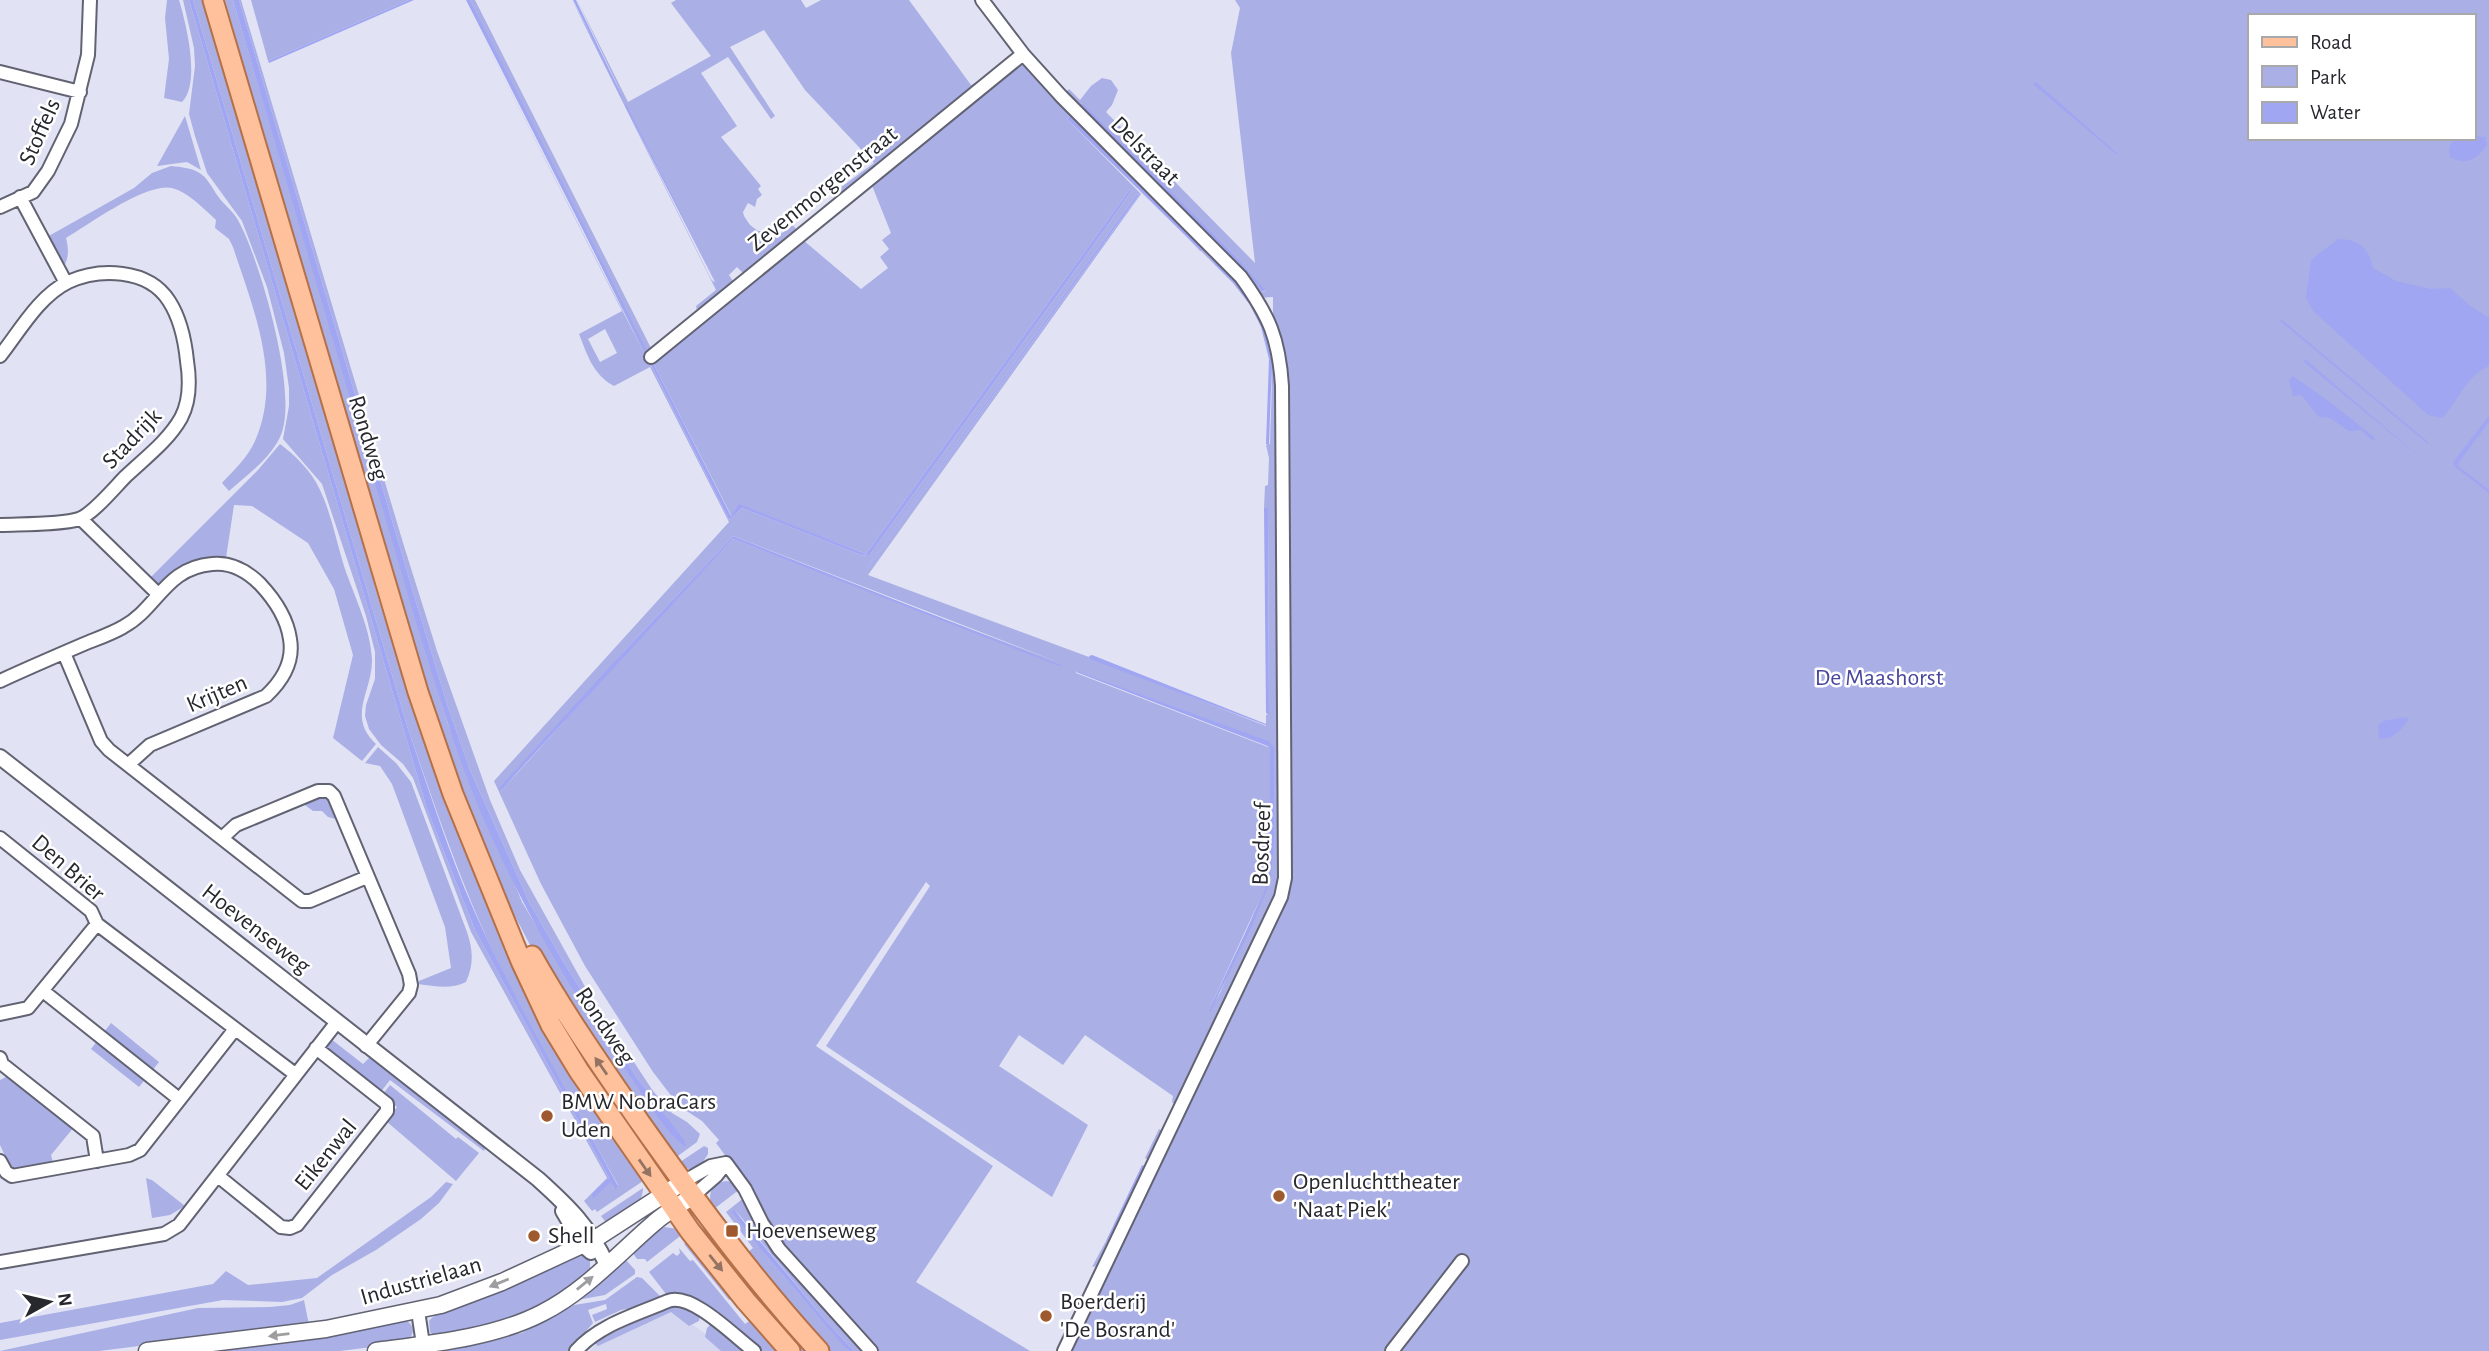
<svg xmlns="http://www.w3.org/2000/svg" width="2489" height="1351" viewBox="0 0 2489 1351" font-family="'Alegreya Sans',sans-serif">
<style>
.built{fill:#d4d7ef}
.green{fill:#aaafe6;fill-rule:evenodd}
.water{fill:#a0a6f2}
.lines{fill:none;stroke-linecap:round;stroke-linejoin:round}
.minor-casing{stroke:#626372;stroke-width:16}
.tertiary-casing{stroke:#626372;stroke-width:18}
.secondary-casing{stroke:#626372;stroke-width:19}
.primary-casing{stroke:#b37049;stroke-width:23}
.minor{stroke:#fff;stroke-width:12}
.tertiary{stroke:#fff;stroke-width:14}
.secondary{stroke:#fff;stroke-width:16}
.primary{stroke:#ffc19b;stroke-width:19}
.oneway{fill:#937464}
.oneway2{fill:#9e9ea1}
.poi-dot{fill:#9e592e;stroke:#fff;stroke-width:2.5}
.labels{text-anchor:middle;dominant-baseline:central;stroke-width:5;stroke-linejoin:round;paint-order:stroke}
.street-label{font-size:24px;fill:#27282e;stroke:#fff}
.park-label{font-size:24px;fill:#48469d;stroke:#fff}
.poi-label{font-size:24px;fill:#27282e;stroke:#fff;text-anchor:start}
</style>
<rect width="100%" height="100%" fill="#e1e3f4"/>
<path class="built" d="M672 1309 728 1351H590L600 1339Z"/>
<path class="green" d="M167 0H179C186 23 201 83 182 102L164 98 169 59 165 18Z
M183 0H189L427 809 475 930 609 1178 594 1197 610 1181 614 1188 618 1185C571 1100 520 1014 481 925 453 861 431 795 408 729L193 0H207L368 542 374 584 394 649 584 1092 643 1181 597 1212 595 1209 592 1211 584 1201 607 1178 471 932 413 778 403 764 381 745 369 729 365 716 366 705 375 679V652L366 616 322 484 283 439 289 406V388L284 353 267 287 242 221 207 173 195 136 189 114 195 66 194 48Z
M225 0H233L448 724 522 902 606 1042 675 1137 686 1144 637 1078 564 963 529 902 470 770 448 707 416 602 239 0H241L404 546 437 651 490 800 520 870 588 992 653 1091 672 1113 687 1122 700 1134 697 1142 671 1161 540 964 495 878 435 725 249 103 242 60Z
M251 0H409L268 61Z
M464 0 643 351 470 0H475L653 352 803 240 861 289 888 268 880 257 889 249 882 240 891 233 871 183 1017 64 1025 63 1245 288 1273 341V297L1260 298 1064 94 1069 89 1080 100 1091 86 1102 78 1111 80 1118 90 1112 105 1106 112 1255 263 1231 53 1240 8 1235 0H2489V1351H1063L1101 1265 1092 1267 1106 1241 1109 1242 1150 1161 1145 1158 1159 1129 1163 1131 1174 1104 1172 1102 1173 1096 1085 1035 1063 1065 1019 1035 999 1066 1088 1125 1052 1197 826 1046 930 886 926 882 816 1046 993 1166 916 1282 1030 1351H876L816 1285 770 1229 747 1185 716 1143 719 1140 702 1121 679 1106 653 1072 585 966 541 884 494 781 729 522 650 367 614 386C593 375 587 354 579 334L622 311ZM2249 16H2473V138H2249ZM1081 103 1237 257 1265 291 1262 292 1248 273 1081 105ZM1070 116 1202 248 1200 251 1185 235 1214 264 1216 262C1224 271 1234 280 1242 289 1280 335 1271 389 1270 444L1266 445 1269 458 1268 485 1265 486 1264 508H1268L1269 714 1266 715V726L1089 657 868 575 1141 194 1067 119ZM1130 189 1132 190 1108 225 869 556 861 555 742 508 729 520 651 365H654L732 517 739 505 866 554ZM1137 194 1139 195 866 570V568ZM605 329 617 353 600 362 588 339ZM733 536 1063 664 733 539 627 652 501 791 625 650ZM1076 671 1268 741V747L1076 673ZM1259 901 1220 993 1209 1010Z
M572 0 623 97 577 0 628 102 711 56 671 3 676 0H801L806 8 821 0H909L971 85 977 82 980 85 845 194 836 191 874 163 805 90 764 30 730 47 775 116 771 119 728 57 701 73 737 126 721 137 761 186 758 189 762 195 757 199 755 207 748 203 743 212 744 216 750 225 758 231H768L769 233 773 230 782 233 793 225 798 232 749 273H743L737 267 729 275 735 284 698 315 696 306 716 290ZM625 105 715 281 714 282 711 279Z
M185 116 201 170 187 162 157 166Z
M171 166C181 167 193 168 201 174 209 180 212 188 217 195 223 204 233 211 238 220 260 260 297 388 282 432 274 456 247 475 229 491L222 483C234 470 248 457 255 441 283 378 253 308 233 247L229 239 215 228 216 220C203 208 188 192 172 188 147 182 89 224 66 238 69 250 69 259 62 270L47 237 134 188 152 173Z
M280 444C295 455 312 472 319 488 331 512 336 540 344 566 354 596 370 626 372 659 373 691 346 716 376 744L362 761 333 738 353 655 334 589 308 543 252 506 234 505 226 558 212 559 161 586H157L149 579 258 470Z
M378 747 396 763 411 782 467 932C473 950 474 964 466 982 450 990 435 986 418 984L419 981 451 968 445 927 392 784 380 766 365 763Z
M321 794 327 795 339 820 328 817 322 811H313L301 802Z
M111 1023 159 1062 139 1087 91 1049Z
M331 1039 363 1064 372 1055 486 1146 484 1151 390 1080 380 1093 327 1051 325 1045Z
M10 1075 74 1127 51 1155 54 1166 12 1171 5 1162 7 1160 0 1145V1080Z
M390 1085 456 1139 458 1137 479 1153 456 1181 386 1121 397 1107 382 1095Z
M704 1146 708 1148V1154L701 1165 689 1169 677 1164Z
M146 1178 152 1180 185 1206 170 1215 152 1218Z
M726 1181 732 1182 740 1189 714 1209 710 1199C710 1188 715 1183 726 1181Z
M446 1182 453 1184 439 1203 421 1219 376 1250 332 1275 302 1298 282 1302 223 1300 0 1340V1323L213 1284 226 1271 248 1285 317 1278 431 1197Z
M643 1188C643 1207 623 1216 609 1226L601 1216Z
M741 1200H746L867 1351H854L826 1321 735 1210 769 1259 849 1351H825L747 1253 753 1248 726 1212Z
M664 1227 678 1229 684 1233 647 1262 645 1259H637L632 1252 657 1230Z
M705 1228 740 1273 807 1351H795L698 1234Z
M691 1239 732 1298 729 1300 684 1244Z
M679 1248 690 1261 693 1260 745 1324 751 1320 786 1351H761L691 1296 676 1293 666 1294 649 1272 673 1253 677 1256 680 1253Z
M582 1254 590 1260V1271L572 1285 534 1310 483 1328 460 1330 436 1337 430 1332 429 1321C441 1307 461 1311 475 1296Z
M625 1259 635 1270V1274L605 1295 577 1300Z
M637 1277 642 1278 661 1297 638 1307 621 1310 595 1322 592 1315 607 1309 606 1304 588 1310 593 1323 569 1351H440L522 1333 574 1305 605 1300Z
M304 1300 309 1325 99 1351H0L198 1308 270 1307 290 1305Z
M678 1304 700 1314 699 1321 689 1326 671 1312 598 1346 594 1342 664 1308Z
M405 1320C417 1326 414 1337 404 1343L340 1351H187Z
M711 1324H713L747 1351H721L705 1337 707 1328Z"/>
<path class="water" d="M189 0H193L408 729C431 796 452 864 482 928 523 1016 572 1100 618 1186L615 1189 610 1182 594 1198 591 1195 609 1178 475 930 427 809Z
M233 0H239L416 602 448 707 470 770 529 902 564 963 637 1078 684 1140 686 1144 685 1146C670 1139 641 1092 630 1076 571 992 519 903 479 808 454 748 436 685 416 622Z
M409 0H414L269 63 268 61Z
M466 0H470L646 349 645 352Z
M573 0H576L623 98 621 97Z
M2036 82 2119 155 2116 154 2033 84Z
M1082 103 1237 257 1265 290 1262 292 1248 273 1080 105Z
M626 104 715 281V282L625 106Z
M1070 116 1203 248 1201 251 1067 119Z
M2473 136 2485 137 2487 144C2479 159 2465 166 2450 157 2446 138 2458 138 2473 138Z
M1130 189 1132 190 1108 225 869 556 861 555 742 508 729 520 651 365H654L731 516 739 504 866 554Z
M1137 194 1139 195 866 570V568Z
M2338 239C2359 239 2369 248 2373 268L2396 281 2431 289 2450 288 2469 305 2489 318V366C2466 375 2459 401 2442 418L2428 415 2313 311 2306 298 2311 260Z
M1216 262 1243 290 1257 312 1268 341 1272 360 1269 445 1266 444 1269 359 1261 327 1250 305 1233 283 1214 264Z
M2282 320 2428 442V444L2280 321Z
M2305 359 2426 462 2304 362Z
M2293 376 2330 402 2375 438 2373 441 2361 430 2349 431 2330 418 2319 417 2301 395 2293 396 2289 380Z
M2489 416V422L2457 465 2489 490V493L2455 467 2453 462Z
M1264 508H1268L1269 715 1266 713Z
M733 536 1063 666H1059L733 539 500 791 499 788 625 650Z
M1092 655 1266 724 1268 726 1090 659 1089 656Z
M1077 671 1269 741 1274 748V844L1270 882 1253 924 1210 1012 1209 1010 1264 893 1270 871V747L1076 672Z
M2407 717 2408 720C2401 730 2391 742 2379 738L2378 726 2383 721Z
M1142 1165 1145 1166 1108 1242 1106 1241Z
M734 1210 826 1321 854 1351H849L843 1345 769 1259 732 1212Z"/>
<g class="lines">
<defs>
<path id="minor" d="M982 0 1023 54 1061 96 1241 277C1269 316 1279 338 1282 386L1285 878 1281 897 1064 1351
M0 72 80 92
M20 197 66 283
M0 207 33 192 48 171 71 124 88 55 90 0
M0 356C19 332 39 296 68 282 99 268 148 268 169 301 180 318 185 341 187 361 190 380 190 401 181 418 168 441 145 458 126 476 115 487 93 514 79 519 60 525 21 524 0 525
M651 357 1023 54
M81 519 158 594
M64 653 101 741 109 750 302 901H310L367 877
M0 681C28 668 56 656 84 644 96 639 111 634 123 627 158 608 165 568 212 564 230 562 247 571 260 584 275 600 287 618 290 639 294 662 282 681 266 696L150 745 129 764
M0 838 91 911 97 924 28 1008 0 1014
M222 838 236 825 318 791H329L334 796 409 974 411 985 409 993 366 1046
M97 924 295 1074
M43 991 179 1099
M0 1058 2 1064 93 1136 97 1161
M0 1161 6 1172 12 1176 129 1155 140 1150 235 1029
M726 1163 745 1189 762 1223 779 1249 871 1351
M218 1176 281 1227 290 1228 297 1225 387 1111V1104L316 1048
M683 1182 711 1166 726 1163
M693 1196 716 1176 726 1163
M0 1262 164 1234 179 1225 337 1022
M418 1311 424 1351
M576 1351C598 1325 638 1314 668 1301 692 1292 735 1337 754 1351
M1392 1351 1462 1261"/>
<path id="tertiary" d="M0 757 538 1179C569 1207 589 1226 607 1265
M563 1211 583 1245 591 1252"/>
<path id="secondary" d="M147 1351 326 1329 441 1305 502 1282 595 1239 683 1182
M376 1351C429 1344 494 1338 542 1313 584 1292 618 1254 654 1223 665 1213 680 1205 693 1196"/>
<path id="primary" d="M213 0 418 692 453 794 521 961 551 1025 579 1071 690 1231 746 1301 790 1351
M532 956C564 1013 602 1067 639 1121 695 1200 753 1279 819 1351"/>
</defs>
<use href="#minor" class="minor-casing"/>
<use href="#tertiary" class="tertiary-casing"/>
<use href="#secondary" class="secondary-casing"/>
<use href="#primary" class="primary-casing"/>
<use href="#minor" class="minor"/>
<use href="#tertiary" class="tertiary"/>
<use href="#secondary" class="secondary"/>
<use href="#primary" class="primary"/>
</g>
<defs><path id="oneway-solid" d="M-6-.8H1V-3.2L6.5 0L1 3.2V.8H-6Z" transform="scale(1.75)"/></defs>
<g class="oneway">
<use href="#oneway-solid" transform="translate(601 1066) rotate(-125)"/>
<use href="#oneway-solid" transform="translate(645 1168) rotate(55)"/>
<use href="#oneway-solid" transform="translate(716 1263) rotate(51)"/>
</g>
<g class="oneway2">
<use href="#oneway-solid" transform="translate(499 1283) rotate(158)"/>
<use href="#oneway-solid" transform="translate(585 1283) rotate(-39)"/>
<use href="#oneway-solid" transform="translate(279 1335) rotate(173)"/>
</g>
<g class="poi-dot">
<circle cx="547" cy="1116" r="7"/>
<circle cx="1279" cy="1196" r="7"/>
<rect x="725" y="1224" width="14" height="14" rx="3.5"/>
<circle cx="534" cy="1236" r="7"/>
<circle cx="1046" cy="1316" r="7"/>
</g>
<g class="labels">
<g class="street-label">
<text transform="translate(40 132) rotate(-66)">Stoffels</text>
<text transform="translate(1145 151) rotate(45)">Delstraat</text>
<text transform="translate(823 189) rotate(-39)">Zevenmorgenstraat</text>
<text transform="translate(368 438) rotate(73)">Rondweg</text>
<text transform="translate(132 439) rotate(-46)">Stadrijk</text>
<text transform="translate(217 694) rotate(-23)">Krijten</text>
<text transform="translate(1262 844) rotate(-88)">Bosdreef</text>
<text transform="translate(68 868) rotate(41)">Den Brier</text>
<text transform="translate(256 929) rotate(38)">Hoevenseweg</text>
<text transform="translate(605 1026) rotate(56)">Rondweg</text>
<text transform="translate(326 1155) rotate(-51)">Eikenwal</text>
<text transform="translate(421 1281) rotate(-16)">Industrielaan</text>
</g>
<g class="park-label">
<text x="1879" y="678">De Maashorst</text>
</g>
<g class="poi-label">
<text x="561" y="1102">BMW NobraCars<tspan x="561" dy="28">Uden</tspan></text>
<text x="1293" y="1182">Openluchttheater<tspan x="1293" dy="28">'Naat Piek'</tspan></text>
<text x="746" y="1231">Hoevenseweg</text>
<text x="548" y="1236">Shell</text>
<text x="1060" y="1302">Boerderij<tspan x="1060" dy="28">'De Bosrand'</tspan></text>
</g>
</g>
<rect x="2248" y="14" width="228" height="126" fill="#ffffff" stroke="#a9a9ab" stroke-width="2"/>
<rect x="2262" y="37" width="35" height="10" fill="#ffc19b" stroke="#a9a9ab" stroke-width="2"/>
<text x="2310" y="49" font-size="21" fill="#27282e">Road</text>
<rect x="2262" y="66" width="35" height="21" fill="#aaafe6" stroke="#a9a9ab" stroke-width="2"/>
<text x="2310" y="84" font-size="21" fill="#27282e">Park</text>
<rect x="2262" y="102" width="35" height="21" fill="#a0a6f2" stroke="#a9a9ab" stroke-width="2"/>
<text x="2310" y="119" font-size="21" fill="#27282e">Water</text>
<g transform="translate(49 1302) rotate(82)" stroke="#ffffff" stroke-width="5" paint-order="stroke">
<path d="M0-5L12 26L0 18L-12 26Z" fill="#27282e"/>
<text y="-10" font-size="19" font-weight="bold" text-anchor="middle" fill="#27282e">N</text>
</g>
</svg>
